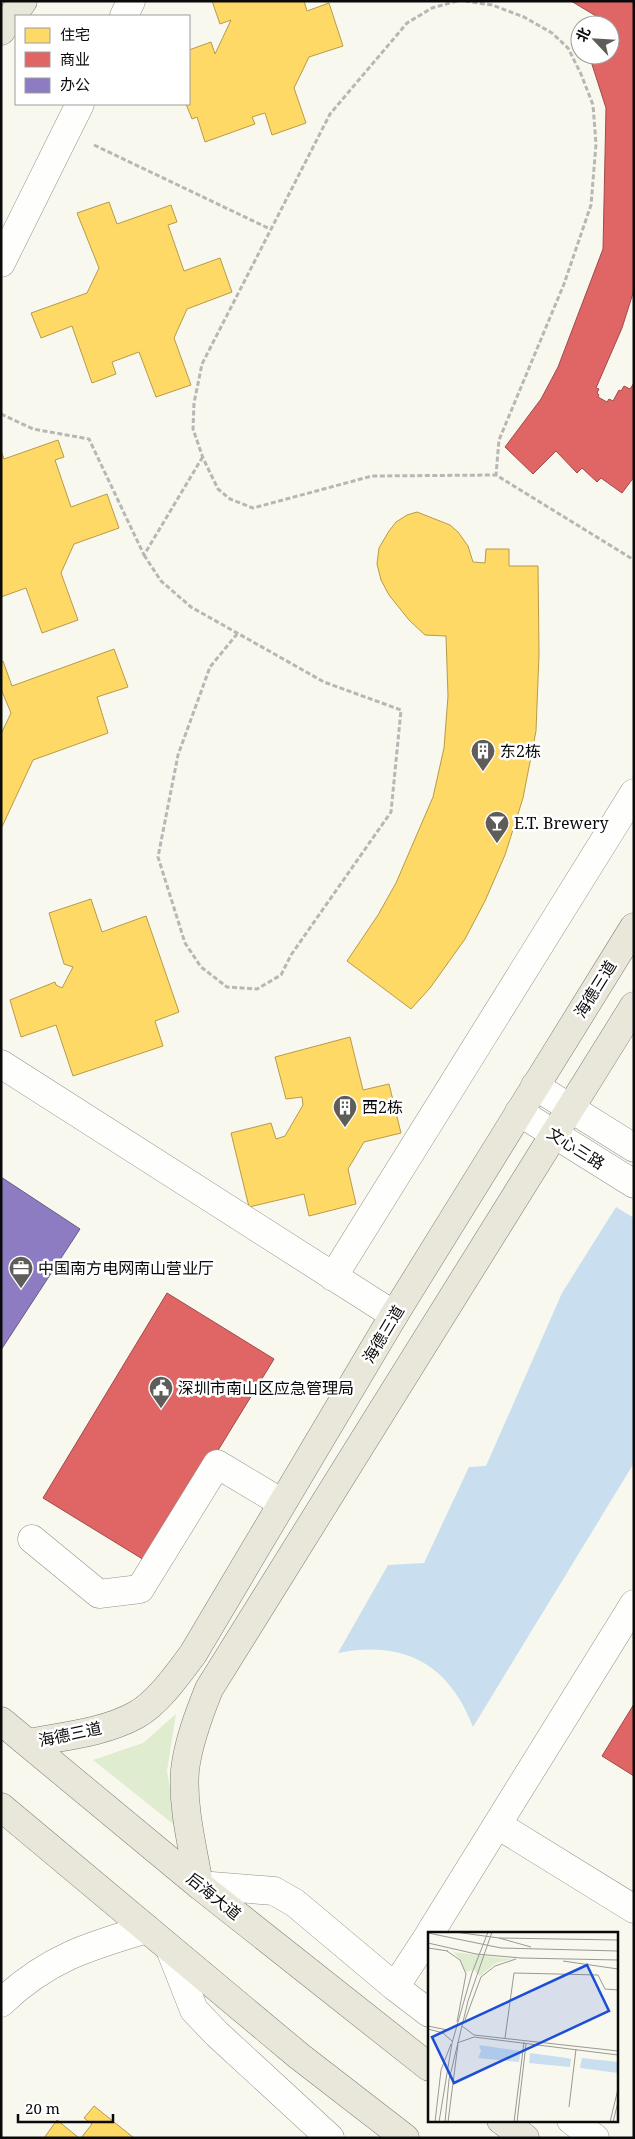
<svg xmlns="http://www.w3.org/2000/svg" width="635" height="2139" viewBox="0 0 635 2139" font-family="'Noto Serif','Noto Sans SC',serif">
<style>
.green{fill:#dfecd0}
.water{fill:#c9deee}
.homes{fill:#ffd966;stroke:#b69b4a}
.shops{fill:#e06666;stroke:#a04a4a}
.offices{fill:#8e7cc3;stroke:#665a8c}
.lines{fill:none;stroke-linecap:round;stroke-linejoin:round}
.minor-casing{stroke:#92918d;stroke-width:29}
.major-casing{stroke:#7f7e7a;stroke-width:29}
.path{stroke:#b7b7b5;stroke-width:3;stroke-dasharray:5 2.5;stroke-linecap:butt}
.minor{stroke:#fefefc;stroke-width:28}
.major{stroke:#e9e7d9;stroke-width:28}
.labels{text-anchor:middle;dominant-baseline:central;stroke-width:5;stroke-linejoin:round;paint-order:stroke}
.poi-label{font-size:16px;fill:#0a0a0a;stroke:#fff;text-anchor:start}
.street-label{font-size:16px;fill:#0a0a0a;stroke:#fff}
.inset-road{fill:none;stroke:#999993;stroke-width:1}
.view{fill:#1d4ed8;fill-opacity:0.15;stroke:#1d4ed8;stroke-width:2.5}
.inset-edge{fill:none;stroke:#0a0a0a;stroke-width:2.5}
</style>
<rect width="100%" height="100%" fill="#f9f8ee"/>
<path class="green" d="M176 1714 167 1771 177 1827 93 1760 143 1743Z"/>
<path class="water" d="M616 1207 634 1218V1463L473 1727C449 1664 404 1640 338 1653L388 1565 424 1563 469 1467 486 1466 562 1293Z"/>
<path class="homes" d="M212 1H304L307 11 329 3 343 46 309 57 294 88 306 123 272 135 265 113 252 117 255 124 205 142 197 117 192 119 186 104H189V50L211 42 215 54 231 20 220 24Z
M109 202 117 224 171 205 177 222 168 225 184 271 220 258 232 292 187 309 174 338 191 385 156 397 139 352 112 362 116 374 92 383 72 326 41 338 31 313 87 293 99 268 77 213Z
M58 440 64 457 55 460 71 507 107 494 119 528 74 544 61 573 78 620 42 633 26 588 1 597V451L4 459Z
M417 512 450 525 458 532 468 546 473 562 485 563 486 549H509V566H538L539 654 536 731 523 798 505 855 485 901 465 939 430 988 411 1009 347 961 378 915 396 883 433 797 444 748 448 696 446 636 425 635 409 620 389 595 381 580 377 564 379 548 389 531 396 522 407 515Z
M114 649 128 687 97 697 108 733 33 760 1 829V734L11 713 1 689V662L3 661 12 686Z
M91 899 102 932 146 916 179 1012 155 1021 163 1046 73 1076 56 1025 21 1037 10 1000 55 982 56 985 62 988 73 967 64 964 49 913Z
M350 1037 363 1090 389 1084 401 1133 364 1142 348 1169 356 1204 309 1216 304 1194 249 1207 231 1133 271 1123 276 1139 285 1136 303 1105 302 1097 286 1099 275 1057Z
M94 2106 134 2138H81L92 2124 84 2118Z
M57 2120 79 2138H44Z"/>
<path class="shops" d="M571 1H634V290L622 328 596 388 599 389 597 393 599 395 598 397 607 402 609 399 613 401 619 390 621 391 624 386 630 389 634 383V477L622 493 601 478 597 482 582 468 577 473 556 451 533 474 505 447 541 399 558 367 603 249 606 108 589 55H610V25H592L596 16Z
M167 1293 274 1359 149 1563 43 1498Z
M634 1704V1776L602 1756Z"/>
<path class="offices" d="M1 1177 80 1229 1 1350Z"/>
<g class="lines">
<defs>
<path id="minor" d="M124 16 131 1
M1 263 80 104
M1 1064 394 1315
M535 1086 634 1148
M519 1112 634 1184
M333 1277 634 793
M32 1539 99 1594 140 1589 217 1464 282 1503
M498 1825 634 1909
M199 1885 274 1891 295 1903 395 1987 429 2013
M430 1933 634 1604
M170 1949 194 2010 217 2034 330 2138
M395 1987 429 1935
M1 2003C46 1959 89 1946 147 1929
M571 2120 595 2138"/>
<path id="major" d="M1 31 23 1
M1 1721 199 1885 429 2067
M28 1743C64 1736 103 1733 136 1715 158 1703 178 1674 193 1654L394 1315 634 927
M1 1807 299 2056 405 2138
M199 1885C193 1848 182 1808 185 1770 188 1743 199 1714 209 1689L634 1006
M501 2120 525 2138"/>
</defs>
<use href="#minor" class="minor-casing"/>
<use href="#major" class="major-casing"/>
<path class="path" d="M457 1 432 8 407 23 330 114 202 364 194 403 193 429 203 458 218 489 230 499 253 508 372 476 496 475 634 560
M465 1 492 5 524 17 552 33 568 48 581 74 593 105 596 144 591 205 564 284 499 440 496 475
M94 145 270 229
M1 414 33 429 89 439 144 555 202 458
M144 555 161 581 191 607 324 682 401 710 391 812 291 955 281 975 257 989 227 987 201 967 185 943 158 857 178 755 210 667 237 634"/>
<use href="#minor" class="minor"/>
<use href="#major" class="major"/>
</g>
<defs>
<symbol id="building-pin" viewBox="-11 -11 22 30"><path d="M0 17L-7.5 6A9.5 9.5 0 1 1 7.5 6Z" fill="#5e5d5a" stroke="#fff"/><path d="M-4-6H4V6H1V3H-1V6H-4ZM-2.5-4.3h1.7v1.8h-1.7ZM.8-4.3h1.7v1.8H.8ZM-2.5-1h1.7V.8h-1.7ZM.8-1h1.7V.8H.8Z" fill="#fff"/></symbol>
<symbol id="bar-pin" viewBox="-11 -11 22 30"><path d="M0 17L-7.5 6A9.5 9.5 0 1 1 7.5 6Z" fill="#5e5d5a" stroke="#fff"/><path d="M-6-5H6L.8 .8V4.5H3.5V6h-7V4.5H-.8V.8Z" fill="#fff"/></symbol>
<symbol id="office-pin" viewBox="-11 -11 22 30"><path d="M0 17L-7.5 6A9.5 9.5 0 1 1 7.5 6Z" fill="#5e5d5a" stroke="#fff"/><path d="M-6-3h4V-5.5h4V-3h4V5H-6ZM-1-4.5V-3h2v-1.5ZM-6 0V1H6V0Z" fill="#fff"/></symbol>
<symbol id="civic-pin" viewBox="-11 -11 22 30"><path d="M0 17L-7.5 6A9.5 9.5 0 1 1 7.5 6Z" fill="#5e5d5a" stroke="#fff"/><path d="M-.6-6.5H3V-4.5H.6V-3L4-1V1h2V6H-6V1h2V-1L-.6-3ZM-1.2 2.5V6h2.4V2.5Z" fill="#fff"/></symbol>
</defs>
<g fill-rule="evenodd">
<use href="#building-pin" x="469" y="737" width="28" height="38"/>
<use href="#bar-pin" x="483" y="809" width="28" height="38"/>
<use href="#building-pin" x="331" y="1093" width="28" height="38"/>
<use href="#office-pin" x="7" y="1254" width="28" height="38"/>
<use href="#civic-pin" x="147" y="1374" width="28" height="38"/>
</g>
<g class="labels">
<g class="poi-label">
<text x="500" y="751">东2栋</text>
<text x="514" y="823">E.T. Brewery</text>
<text x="362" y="1107">西2栋</text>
<text x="38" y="1268">中国南方电网南山营业厅</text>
<text x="178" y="1388">深圳市南山区应急管理局</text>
</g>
<g class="street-label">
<text transform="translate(595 989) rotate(-58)">海德三道</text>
<text transform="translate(576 1148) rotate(32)">文心三路</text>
<text transform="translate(383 1334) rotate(-59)">海德三道</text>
<text transform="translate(70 1734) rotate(-12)">海德三道</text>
<text transform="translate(214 1896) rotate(39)">后海大道</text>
</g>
</g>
<g transform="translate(428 1932)">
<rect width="190" height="190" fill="#f9f8ee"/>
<path d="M25 20 85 27 68 31 52 44 46 38 38 40 31 26Z" fill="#dfecd0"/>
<path d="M51 113 93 119 91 130 50 126 53 119ZM102 121 139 126 143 127 142 135 101 131ZM154 126 190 130V141L152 136Z" fill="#c9deee"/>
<path class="inset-road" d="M27 0 71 6 190 8M0 1 73 16 190 19M71 6 103 15M0 11 48 22 93 26 190 28M0 16 20 19M19 19 32 28 38 42 29 90M135 29 190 37M37 88 53 45 67 34 88 27M0 94 19 98 28 93M34 94 46 103 190 119M0 97 15 101 24 109M77 106 86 41 170 43 177 57 190 58M29 111 46 105 190 123M141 175 148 117M7 190 13 138 23 112M11 190 24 111 44 41 60 0M17 190 21 148 40 69 64 0M20 190 30 112M86 190 96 110M89 190 98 112M182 190 190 157M185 190 190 170"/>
<path class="view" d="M159 33 181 79 26 151 4 105Z"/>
<rect width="190" height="190" class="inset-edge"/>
</g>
<rect width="635" height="2139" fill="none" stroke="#0a0a0a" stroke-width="5"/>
<rect x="15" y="15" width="175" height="90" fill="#ffffff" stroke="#9d9d9d"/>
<rect x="25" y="28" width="25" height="15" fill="#ffd966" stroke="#9d9d9d"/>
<text x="60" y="40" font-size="15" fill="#0a0a0a">住宅</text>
<rect x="25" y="52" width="25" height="15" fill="#e06666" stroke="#9d9d9d"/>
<text x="60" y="65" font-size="15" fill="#0a0a0a">商业</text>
<rect x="25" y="78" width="25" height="15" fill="#8e7cc3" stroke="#9d9d9d"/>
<text x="60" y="90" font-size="15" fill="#0a0a0a">办公</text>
<g transform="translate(595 40) rotate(295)"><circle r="24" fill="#ffffff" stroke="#9d9d9d"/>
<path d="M0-4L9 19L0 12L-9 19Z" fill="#5e5d5a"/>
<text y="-8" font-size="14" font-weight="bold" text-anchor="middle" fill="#0a0a0a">北</text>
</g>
<path d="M18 2114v8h95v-8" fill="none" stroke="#0a0a0a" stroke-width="2.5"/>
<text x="25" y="2114" font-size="15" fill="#0a0a0a" stroke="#ffffff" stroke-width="4" paint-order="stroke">20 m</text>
</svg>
